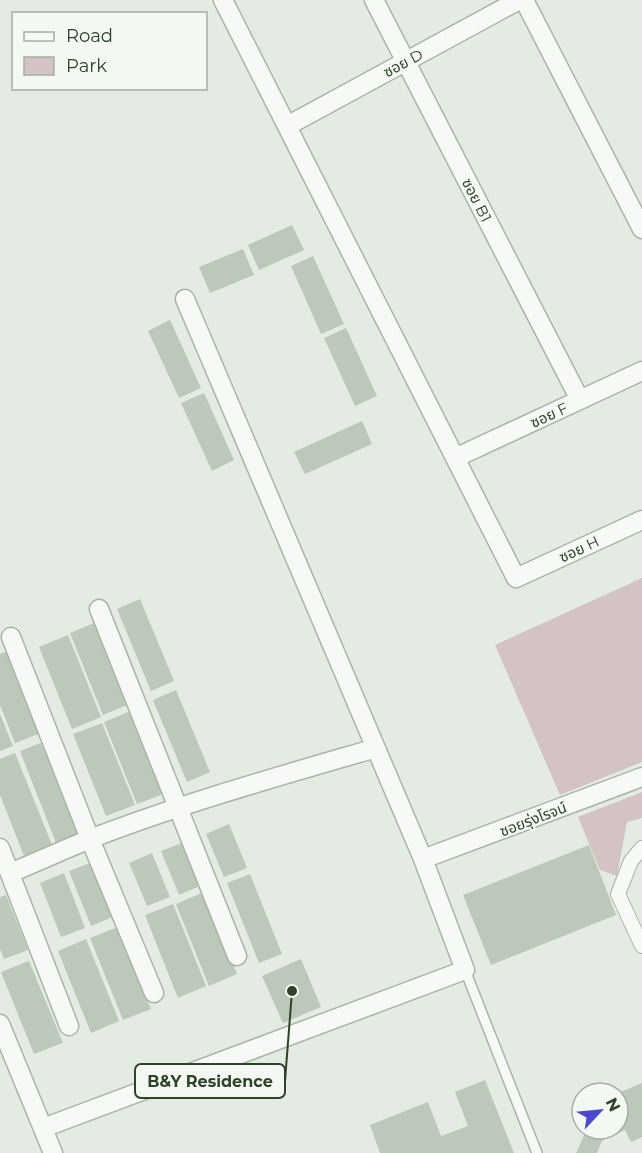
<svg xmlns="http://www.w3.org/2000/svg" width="642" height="1153" viewBox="0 0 642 1153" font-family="Montserrat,'Noto Sans Thai',sans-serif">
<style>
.green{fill:#d4c3c4}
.building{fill:#bcc8b9}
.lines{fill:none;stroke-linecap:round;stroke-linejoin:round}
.service-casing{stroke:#aab5a7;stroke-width:12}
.pedestrian-casing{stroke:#aab5a7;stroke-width:16}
.minor-casing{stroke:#aab5a7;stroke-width:21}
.service{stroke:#f6f9f5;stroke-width:9}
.pedestrian{stroke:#f6f9f5;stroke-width:14}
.minor{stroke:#f6f9f5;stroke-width:18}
.labels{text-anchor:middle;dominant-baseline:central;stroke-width:4.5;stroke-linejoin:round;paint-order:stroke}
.street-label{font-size:15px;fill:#2e432a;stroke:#f3f8f2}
.leader{fill:none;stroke:#2e432a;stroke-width:2}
.callout-dot{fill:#2e432a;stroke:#f3f8f2;stroke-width:2}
.callout{fill:#f3f8f2;stroke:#2e432a;stroke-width:2}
.callout-label{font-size:16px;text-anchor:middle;font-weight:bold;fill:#2e432a}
</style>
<rect width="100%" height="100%" fill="#e4ebe2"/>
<path class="green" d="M642 578V762L560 795 495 645Z
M642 792V818L627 822 617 876 600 870 578 817Z"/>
<path class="building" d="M292 225 304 250 259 270 248 245Z
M243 249 254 275 210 293 199 267Z
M313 256 344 324 321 334 291 266Z
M170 320 201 388 179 398 148 331Z
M346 328 377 396 355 406 324 338Z
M204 393 234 460 212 471 181 403Z
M362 421 372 444 305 474 294 452Z
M140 599 174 681 151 691 117 609Z
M99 621 132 703 103 715 70 633Z
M68 635 101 717 72 729 39 647Z
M11 650 44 732 15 743 0 705V654Z
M176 690 210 772 187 782 153 700Z
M133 710 166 793 137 804 104 722Z
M0 714 13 746 0 751Z
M102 723 135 805 106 816 73 734Z
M48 740 84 832 56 843 20 751Z
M15 753 52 845 24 856 0 795V759Z
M229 824 247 868 224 877 206 834Z
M184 842 202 885 179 895 161 851Z
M589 845 616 915 491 965 463 895Z
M152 853 170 897 147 906 129 863Z
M93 862 115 916 91 926 69 871Z
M64 873 85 928 61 937 40 883Z
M250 874 282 954 259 963 227 883Z
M204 892 237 974 209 986 176 904Z
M6 895 28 950 4 959 0 949V897Z
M173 904 206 986 178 998 145 915Z
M118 927 151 1009 123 1020 90 938Z
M86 939 119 1021 91 1033 58 951Z
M301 959 321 1007 283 1023 262 976Z
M29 961 63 1043 34 1054 1 972Z
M485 1080 514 1153H380L370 1125 428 1102 441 1136 468 1126 455 1092Z
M642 1083V1137L631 1142 625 1130 602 1141 597 1153H576L587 1129H618V1093Z"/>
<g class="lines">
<defs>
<path id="service" d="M465 970 537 1153"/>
<path id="pedestrian" d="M642 848 631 861 618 894 642 946"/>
<path id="minor" d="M223 0 516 578 642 520
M374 0 580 400
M524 0 642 229
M287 126 519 0
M455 458 642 371
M99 609 237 956
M11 637 90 839 154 993
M0 848 69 1026
M423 859 642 777
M10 873C37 862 63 850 90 839 183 803 280 776 376 748
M0 1024 53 1153
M43 1128 465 970 423 859 185 299"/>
</defs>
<use href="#service" class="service-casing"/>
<use href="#pedestrian" class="pedestrian-casing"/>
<use href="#minor" class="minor-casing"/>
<use href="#service" class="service"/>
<use href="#pedestrian" class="pedestrian"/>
<use href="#minor" class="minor"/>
</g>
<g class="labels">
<g class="street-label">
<text transform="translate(403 63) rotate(-28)">ซอย D</text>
<text transform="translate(477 200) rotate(63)">ซอย B1</text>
<text transform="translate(549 415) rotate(-25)">ซอย F</text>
<text transform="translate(579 549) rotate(-25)">ซอย H</text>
<text transform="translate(533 819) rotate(-21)">ซอยรุ่งโรจน์</text>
</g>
</g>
<path class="leader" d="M292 991L285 1081"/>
<circle class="callout-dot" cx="292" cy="991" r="6"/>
<rect class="callout" x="135" y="1064" width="150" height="34" rx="6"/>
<g class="callout-label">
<text x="210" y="1087">B&amp;Y Residence</text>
</g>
<rect x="12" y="12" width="195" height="78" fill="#f3f8f2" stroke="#a4b0a2" stroke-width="1.5"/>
<rect x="24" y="32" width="30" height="9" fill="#f6f9f5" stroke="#a4b0a2" stroke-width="1.5"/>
<text x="66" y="42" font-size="18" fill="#2e432a">Road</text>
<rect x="24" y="57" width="30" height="18" fill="#d4c3c4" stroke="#a4b0a2" stroke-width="1.5"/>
<text x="66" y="72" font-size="18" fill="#2e432a">Park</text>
<g transform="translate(600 1111) rotate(64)"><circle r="28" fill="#f3f8f2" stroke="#a4b0a2" stroke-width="1.5"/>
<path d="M0-4.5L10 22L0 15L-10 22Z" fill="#4e48cf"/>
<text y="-9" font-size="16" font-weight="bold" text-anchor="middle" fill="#2e432a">N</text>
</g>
</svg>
